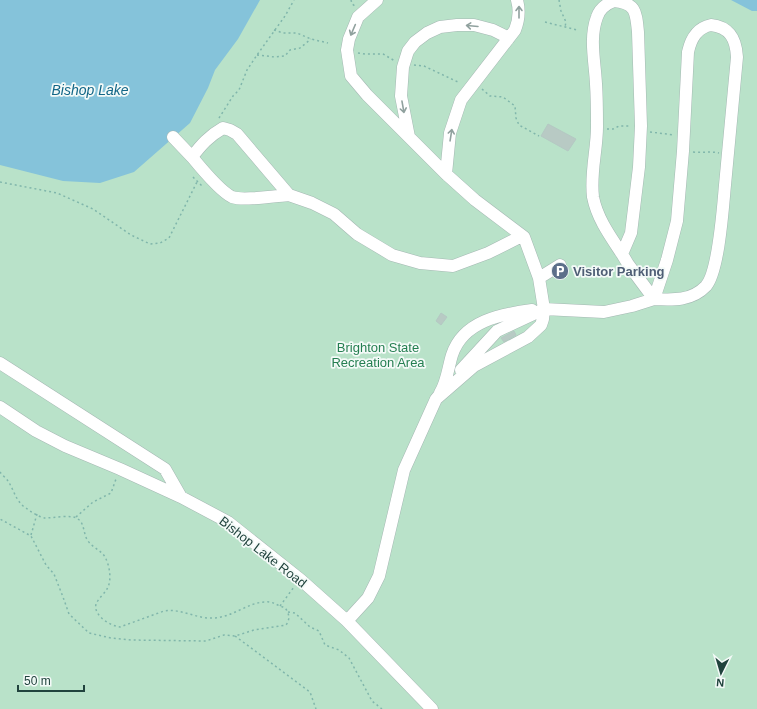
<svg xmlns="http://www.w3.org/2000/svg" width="757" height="709" viewBox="0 0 757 709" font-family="Helvetica,sans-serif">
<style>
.green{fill:#b9e2c9}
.water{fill:#85c3da}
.building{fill:#b8cac4;stroke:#b4c9c3}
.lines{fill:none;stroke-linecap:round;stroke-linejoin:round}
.minor-casing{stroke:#a5b8b3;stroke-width:13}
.path{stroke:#80b6ab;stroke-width:1.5;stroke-dasharray:2 3;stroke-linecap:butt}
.minor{stroke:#fff;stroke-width:12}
.oneway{stroke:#90a19e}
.labels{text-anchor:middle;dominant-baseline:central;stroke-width:3.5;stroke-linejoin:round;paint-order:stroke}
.service-label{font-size:13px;font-weight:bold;fill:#4e5e75;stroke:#f4faf8;text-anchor:start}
.park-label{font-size:13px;fill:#257f51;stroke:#f4faf8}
.street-label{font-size:13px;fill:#20433d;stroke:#f4faf8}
.water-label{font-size:14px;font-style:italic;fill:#126687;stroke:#f4faf8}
</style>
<rect width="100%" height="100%" fill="#e3efeb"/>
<path class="green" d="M0 0H757V709H0Z"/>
<path class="water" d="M0 0H260L238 39 215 70 208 88 190 123 134 172 100 183 63 181 0 165Z
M731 0H757V11H752Z"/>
<path class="building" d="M548 124 576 139 568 151 541 136Z
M441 313 447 317 441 325 436 321Z
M514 331 516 335 504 342 501 338Z"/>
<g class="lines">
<defs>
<path id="minor" d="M377 0 358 17 349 39 347 50 351 76 367 95 409 137
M614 1C636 3 636 12 638 32L641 126 639 167 631 233 622 254C610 236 597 218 593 197 590 173 597 150 597 127 597 112 597 98 596 84 595 62 589 38 597 17 600 8 606 4 614 1Z
M711 25C730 27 736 39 737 57 733 100 729 142 725 185 723 206 719 271 706 286 692 301 673 300 654 299L667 260 677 221 683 151 688 52C691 38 697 28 711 25Z
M223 128 230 130 237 134 289 195C276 196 243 201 232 197 220 191 201 168 192 157 201 145 209 136 223 128Z
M173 137 192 157
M446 174 450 133 461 100 515 30C519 20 520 11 517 0
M289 195 312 203 334 214 357 234 392 255 420 263 453 266 488 253 522 236
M539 278 560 265
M0 363 165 469 181 497
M461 370 497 331 544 309 604 312 632 306 654 299 628 264 622 254
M440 393C447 382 448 368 452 355 463 321 501 314 532 310
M436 399 474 366 528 337 541 325 543 319 544 309 539 278 524 237 475 200 446 174 409 137 401 96 403 67 408 51 415 42 427 33 440 27 457 25H474L493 30 509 38
M0 407 36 431 65 446 120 469 181 497 228 522 301 580 347 621 432 709
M347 621 368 598 379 576 404 470 436 399 441 393"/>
</defs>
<use href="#minor" class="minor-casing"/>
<path class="path" d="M351 0 352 4 355 6
M559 0 561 11 566 22 565 27
M545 22 577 30
M274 30 283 33H297L311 39 328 43
M358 53 365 54H383L395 61
M257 55 275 57 285 56 290 50 300 48 311 39
M414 65 424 66 460 83
M482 89 490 96 503 97 515 106 516 118 519 125 539 136
M219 118 233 96 239 90 247 70 257 55 285 16 294 0
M607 129H613L619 126H631
M650 132 674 135
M693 152C702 153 710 151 719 153
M193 177 202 186
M0 182 57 193 93 209 131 235 150 244 160 243 169 238 198 180
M0 472C2 475 6 478 8 481 14 490 16 502 26 508 31 512 39 517 45 518 53 518 72 514 78 519 85 524 83 534 88 541 93 548 101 550 105 557 110 566 112 581 107 589 104 594 98 599 96 604 93 616 111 626 120 627L164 611C181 608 196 619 213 618 231 618 249 602 265 602 271 601 275 604 280 606 283 607 286 608 287 611 290 616 289 621 286 625L254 630 235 636 224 635 206 641 131 640 111 638 89 633 69 614 63 597 54 574 46 565 31 536 0 519
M76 517 93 502 111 493 116 479
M31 535 37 514
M280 606 294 587
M288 612 295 613 310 627 319 631 325 645 339 650 349 658 372 701 382 709
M235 636 310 692 316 709"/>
<use href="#minor" class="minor"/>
</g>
<defs><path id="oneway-shaft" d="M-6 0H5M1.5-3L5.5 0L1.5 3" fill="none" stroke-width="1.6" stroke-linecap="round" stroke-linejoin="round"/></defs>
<g class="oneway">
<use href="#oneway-shaft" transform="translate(519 12) rotate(-90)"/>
<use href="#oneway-shaft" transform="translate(472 26) rotate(-175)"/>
<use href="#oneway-shaft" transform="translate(353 30) rotate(113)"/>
<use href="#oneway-shaft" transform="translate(403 107) rotate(80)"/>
<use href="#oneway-shaft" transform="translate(451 135) rotate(-81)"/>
</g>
<defs>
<symbol id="parking-disc" viewBox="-11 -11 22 22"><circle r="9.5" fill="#5c6f8a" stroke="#f4faf8"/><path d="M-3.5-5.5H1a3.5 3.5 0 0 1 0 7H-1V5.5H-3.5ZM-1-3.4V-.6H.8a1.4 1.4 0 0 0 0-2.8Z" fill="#fff"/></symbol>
</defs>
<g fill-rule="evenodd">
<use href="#parking-disc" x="550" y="261" width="20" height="20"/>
</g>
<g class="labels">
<g class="service-label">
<text x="573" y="271">Visitor Parking</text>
</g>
<g class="park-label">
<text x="378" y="347">Brighton State<tspan x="378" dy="15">Recreation Area</tspan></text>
</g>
<g class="street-label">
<text transform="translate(263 552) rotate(38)">Bishop Lake Road</text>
</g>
<g class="water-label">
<text x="90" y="90">Bishop Lake</text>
</g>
</g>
<g transform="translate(721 673) rotate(185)" stroke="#f4faf8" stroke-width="3" paint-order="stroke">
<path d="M0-3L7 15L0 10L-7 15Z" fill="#20433d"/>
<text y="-6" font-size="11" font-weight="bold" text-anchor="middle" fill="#20433d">N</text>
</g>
<path d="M18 685v6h66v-6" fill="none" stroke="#20433d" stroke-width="2"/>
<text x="24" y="685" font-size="12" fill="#20433d" stroke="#f4faf8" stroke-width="3" paint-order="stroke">50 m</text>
</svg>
